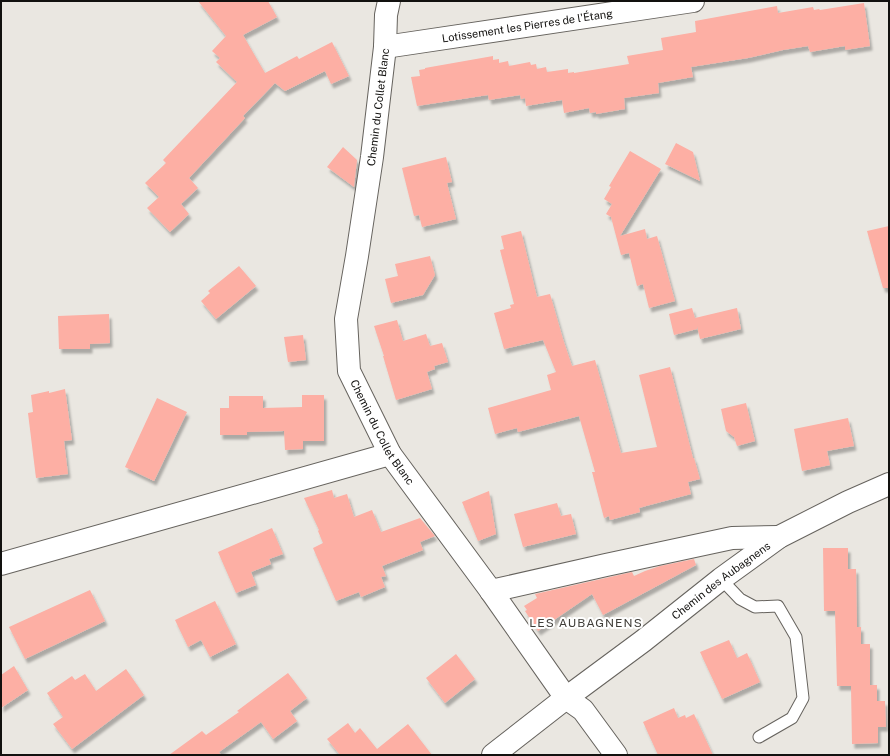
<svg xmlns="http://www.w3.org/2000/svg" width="890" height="756" viewBox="0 0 890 756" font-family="'Public Sans',sans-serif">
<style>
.building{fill:#fdafa4;filter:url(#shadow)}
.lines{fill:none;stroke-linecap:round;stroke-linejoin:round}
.service-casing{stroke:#66635e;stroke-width:13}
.minor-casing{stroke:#66635e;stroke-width:24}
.tertiary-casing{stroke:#66635e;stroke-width:24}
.service{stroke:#fff;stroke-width:11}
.minor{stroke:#fff;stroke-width:22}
.tertiary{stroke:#fff;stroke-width:22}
.labels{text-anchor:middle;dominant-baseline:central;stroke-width:4;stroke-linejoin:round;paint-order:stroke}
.street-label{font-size:11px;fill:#12110f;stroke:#fff}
.neighbourhood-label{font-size:12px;letter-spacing:1px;fill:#403e39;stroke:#fff}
</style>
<defs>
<filter id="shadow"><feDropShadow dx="2.5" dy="4.5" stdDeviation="1" flood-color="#0004"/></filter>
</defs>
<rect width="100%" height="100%" fill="#eae7e1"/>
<path class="building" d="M198 1H268L277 17 243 35 265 73 297 56 299 59 332 42 349 76 331 84 325 71 285 91 275 83 243 116 245 118 189 178 198 188 181 204 189 214 170 232 147 208 159 197 145 183 166 163 163 160 237 82 216 62 220 58 212 51 226 36Z
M864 3 870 46 845 50V46L810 52 808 46 783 50 748 58 691 67 693 77 658 83 659 93 624 98 625 109 596 114V112L590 113 589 108 564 113 562 100 526 106 525 98 521 99 520 95 489 100 488 95 417 106 411 77 420 76 419 70 425 69V68L493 56V60L499 59V63L508 61 509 66 530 62 531 65 536 64 537 69 546 67 547 72 568 69V73L574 72V73L629 64 627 56 663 50 661 38 696 32 695 21 777 6 778 13 813 7 814 10 819 9 820 10Z
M676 143 693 152 700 181 665 164Z
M343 147 357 160 354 187 327 167Z
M630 151 661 169 620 236 645 229 647 239 657 236 675 301 649 308 643 284 637 286 629 253 621 255 611 217 606 214 612 204 604 199 611 187 609 186Z
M446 157 452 182 447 183 456 219 422 227 419 215 414 216 402 168Z
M889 226V288H883L867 231Z
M521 231 537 297 550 294 563 339 572 366 595 360 621 453 657 447 639 375 670 367 693 458H694L700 479 688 482 691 494 646 506 639 508 640 512 610 520 609 516 604 518 592 472H595L579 416 518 432 517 428 495 434 488 408 551 390 547 375 556 372 543 340 504 349 494 313 511 308 510 305 514 304 500 250 504 249 501 236Z
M430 256 435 275 423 295 391 303 385 279 398 276 395 264Z
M239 266 256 286 216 319 201 301 210 293 208 291Z
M692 308 695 318 737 308 741 329 700 339 697 326V329L674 335 669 314Z
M109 314 110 343 90 344V349H59L58 316Z
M397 320 403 341 426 334 430 346 442 343 448 362 434 366 435 369 427 372 432 389 396 400 383 356H384L374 326Z
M303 335 306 360 288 362 284 337Z
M65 389 72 440 64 441 68 474 36 478 28 413 33 412 31 395 49 391V393Z
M302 395H324V441H303V449L285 450 284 431 247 432V435H220V408H229V396H263V408L302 407Z
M157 398 187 412 154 481 125 467Z
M746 403 755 441 737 446 734 437 726 431 721 409Z
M848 418 854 446 827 451 830 465 802 471 794 429Z
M332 490 334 498 347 494 354 517 372 510 381 532 420 518 435 536 420 542 423 550 382 566 386 576 381 577 385 587 361 597 359 592 336 601 313 548 323 543 318 531 319 530 304 498Z
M489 491 496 534 478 541 462 502Z
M557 503 561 516 571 514 576 534 523 547 514 514Z
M272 528 283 554 269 559 271 564 251 572 256 585 236 593 218 552Z
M823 548H848V569H856L857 627H861V644H870V685H877V701H885L886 727H878V743L852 744 851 686H837L835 611H824Z
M694 559 696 565 603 615 592 594 538 631 525 611 527 610 524 606 537 598 535 594 632 572 634 576 645 571 660 566Z
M90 590 105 621 25 659 9 627Z
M215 601 236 644 210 657 201 640 188 647 175 620Z
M729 640 737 658 747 653 760 682 722 699 700 652Z
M456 654 475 679 445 703 426 678Z
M14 666 28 690 1 708V675Z
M126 669 144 695 72 749 53 724 63 717 47 693 72 676 75 680 85 674 96 691Z
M288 673 307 698 290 711 297 721 273 739 261 722 219 752 221 755H169L202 731 206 735 239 712 237 711Z
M674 708 678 718 685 715 686 718 694 714 713 755H658L643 722Z
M348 723 355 733 360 728 377 749 408 724 432 755H340L327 739Z"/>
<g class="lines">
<defs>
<path id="service" d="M721 579 740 599 755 607 778 606 796 637 803 698 792 718 759 737"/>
<g id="minor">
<path id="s1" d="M389 1 386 15 385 47 372 157 357 256 346 319 349 371 390 454 491 591 566 698 583 710 616 755"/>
<path id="s2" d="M385 47 693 1"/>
<path d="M1 564 390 454"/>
<path d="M491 591 606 565 732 538 779 537"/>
</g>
<g id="tertiary">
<path id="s3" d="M493 755 566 698 643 641 721 579 779 537 848 502 889 484"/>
</g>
</defs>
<use href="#service" class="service-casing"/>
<use href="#minor" class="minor-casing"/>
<use href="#tertiary" class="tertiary-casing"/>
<use href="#service" class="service"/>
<use href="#minor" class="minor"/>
<use href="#tertiary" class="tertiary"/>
</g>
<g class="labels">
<g class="street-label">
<text stroke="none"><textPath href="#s2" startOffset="144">Lotissement les Pierres de l'Étang</textPath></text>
<text transform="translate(378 107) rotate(-83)">Chemin du Collet Blanc</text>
<text stroke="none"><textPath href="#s1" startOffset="443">Chemin du Collet Blanc</textPath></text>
<text stroke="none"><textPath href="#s3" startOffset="287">Chemin des Aubagnens</textPath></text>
</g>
<g class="neighbourhood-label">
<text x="586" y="623">LES AUBAGNENS</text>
</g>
</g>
<rect width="890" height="756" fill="none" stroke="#12110f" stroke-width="4"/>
</svg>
